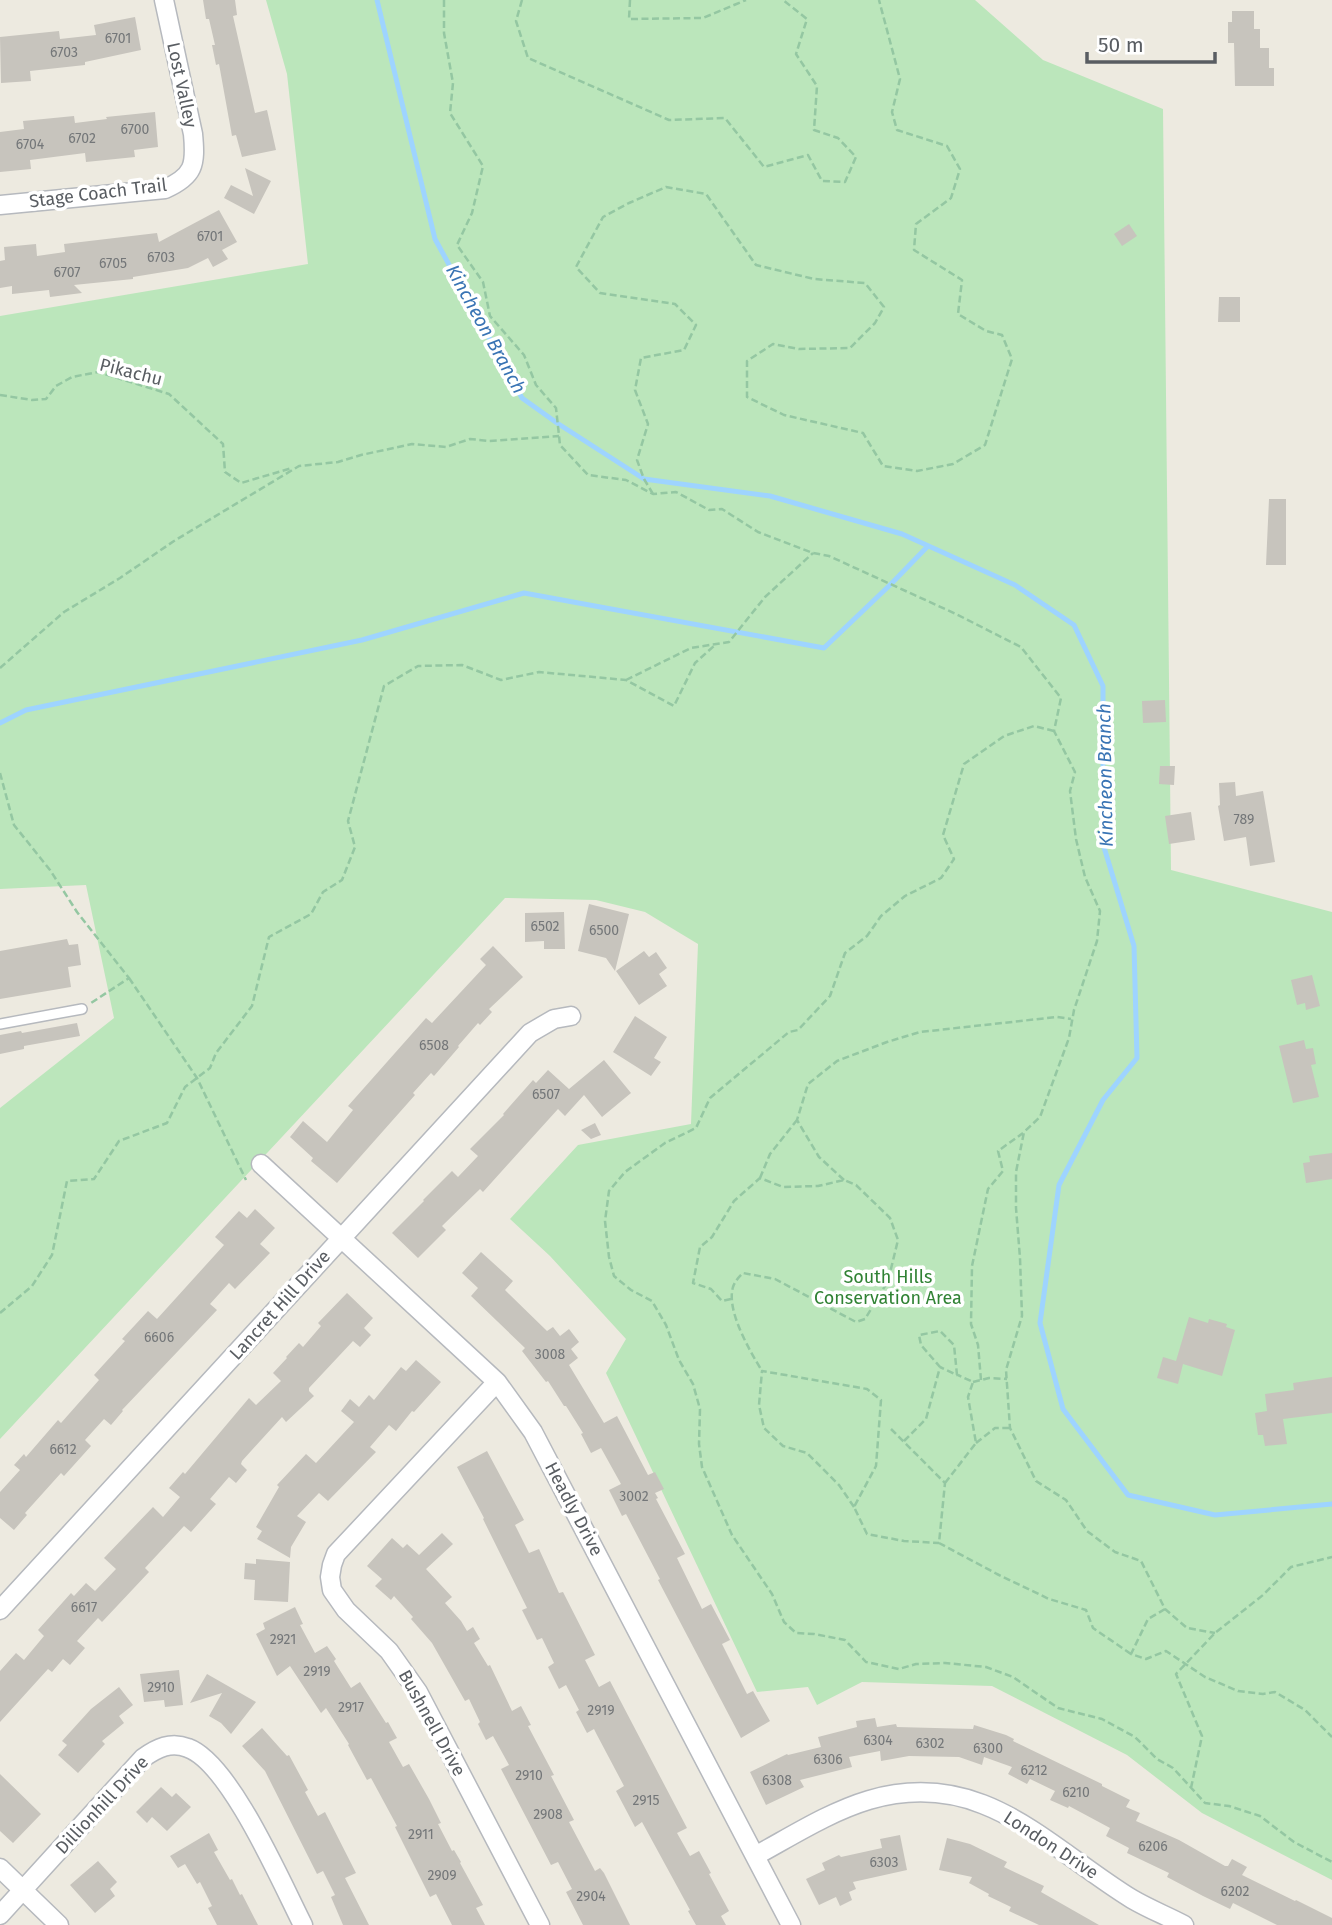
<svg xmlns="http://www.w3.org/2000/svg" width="1332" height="1925" viewBox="0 0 1332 1925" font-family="'Fira Sans',sans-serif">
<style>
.green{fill:#bbe6bb}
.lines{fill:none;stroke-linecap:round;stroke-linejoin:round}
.stream{stroke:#9ed4ff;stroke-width:5}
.building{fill:#c7c4bd}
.lane-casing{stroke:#b6b9be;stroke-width:12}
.street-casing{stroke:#b6b9be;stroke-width:21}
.path{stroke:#94c7a2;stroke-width:2.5;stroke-dasharray:7 3.5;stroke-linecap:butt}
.lane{stroke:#fff;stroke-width:9}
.street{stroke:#fff;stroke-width:18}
.labels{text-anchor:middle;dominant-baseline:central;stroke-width:7;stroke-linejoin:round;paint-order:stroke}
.number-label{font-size:14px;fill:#747779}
.street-label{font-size:18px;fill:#595d62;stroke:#fff}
.park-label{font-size:18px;fill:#308234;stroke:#fff}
.water-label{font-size:19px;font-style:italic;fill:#3974b4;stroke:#fff}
</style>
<rect width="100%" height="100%" fill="#edeae0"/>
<path class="green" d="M266 0H975L1043 60 1163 109 1171 870 1332 912V1880L1202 1813 1127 1755 992 1686 862 1682 817 1705 808 1687 757 1692 606 1373 626 1339 550 1256 510 1219 578 1145 691 1124 698 944 645 912 596 900 505 898 0 1439V1108L114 1018 86 885 0 889V316L308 264 287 74Z"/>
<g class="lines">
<path class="stream" d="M377 0 435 239 522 398 557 423 644 479 770 496 902 534 1015 585 1074 625 1103 686V844L1134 946 1137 1058 1103 1100 1059 1185 1040 1323 1063 1409 1128 1495 1215 1515 1332 1504
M0 723 26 710 362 640 524 593 824 648 891 584 928 546"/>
</g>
<path class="building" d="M203 0H235L237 15 233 16 255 113 267 110 276 150 242 157 236 135 232 136 219 64 216 65 212 45H215L209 19H206Z
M1232 11H1254V29H1260V48H1269V68H1274V86H1235L1234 43H1228V22H1232Z
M135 17 141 50 85 62V65L30 71 31 81 1 83 0 37 59 31 60 39 96 35 94 25Z
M155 112 158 147 134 150 135 157 86 162 85 153 30 160 31 169 0 172V132L24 129 23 121 74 116 75 123 107 119 106 117Z
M245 168 271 181 254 214 224 198 231 185 253 196Z
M219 210 237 242 222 250 228 259 213 267 208 258 188 268 133 277V279L74 285 82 293 50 297 49 290 12 294V286L0 288V261L5 260 4 247 36 244 37 256 65 252 64 244 157 233 159 242Z
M1129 224 1137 236 1122 246 1114 234Z
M1219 297H1240V322H1218Z
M1269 499H1286V565H1266Z
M1165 700 1166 722 1143 723 1142 701Z
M1160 766H1175L1174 785 1159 784Z
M1235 782 1236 796 1263 791 1275 862 1250 866 1246 837 1224 841 1218 806 1220 805 1219 783Z
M1191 812 1195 840 1169 844 1165 816Z
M589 904 629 914 615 971 606 958 578 951Z
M564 912 565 949H544V941L525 942V913Z
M67 939 69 945 78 944 81 965 68 967 71 987 0 999V951Z
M493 946 523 977 489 1009 492 1012 480 1025 478 1023 458 1046 459 1047 434 1076 431 1073 413 1093 415 1095 337 1183 311 1161 313 1158 290 1137 303 1121 327 1142 353 1110 348 1106 426 1018 432 1023 486 965 480 959Z
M644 951 649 957 656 952 667 968 659 974 667 986 639 1005 616 971Z
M1312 975 1320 1006 1306 1010 1305 1003 1297 1005 1291 980Z
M635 1016 667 1037 654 1058 661 1062 651 1076 613 1052Z
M77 1023 80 1036 24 1046V1049L0 1054V1035L21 1031 22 1033Z
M1304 1040 1306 1049 1313 1048 1316 1064 1311 1065 1319 1097 1293 1103 1279 1046Z
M604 1060 631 1093 602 1117 584 1095 565 1116 558 1109 483 1192 480 1189 442 1226 446 1230 418 1258 392 1233 424 1201 423 1200 452 1171 458 1177 478 1156 470 1149 504 1115 503 1114 533 1080 536 1083 548 1070 569 1089Z
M595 1123 601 1135 591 1139 581 1130Z
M1332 1153V1179L1306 1183 1303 1163 1310 1162 1309 1156Z
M255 1209 275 1228 260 1244 270 1253 235 1289 229 1283 210 1304 217 1310 122 1410 123 1411 111 1425 104 1419 85 1440 91 1446 64 1476 61 1473 25 1513 27 1515 14 1530 0 1518V1492L20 1470 14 1465 24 1454 26 1457 58 1420 61 1423 99 1380 94 1375 125 1341 122 1339 148 1311 157 1319 224 1245 215 1237 239 1211 247 1218Z
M481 1252 513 1281 505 1290 547 1331 553 1327 560 1336 569 1329 579 1342 571 1349 578 1358 569 1365 604 1423 617 1416 648 1475 655 1472 664 1489 655 1493 658 1498 656 1499 685 1554 677 1558 702 1609 711 1604 730 1640 722 1644 747 1694 753 1691 770 1721 741 1738 668 1599 658 1580 660 1579 626 1514 622 1516 609 1490 621 1484 601 1448 591 1453 581 1434 583 1433 566 1406H564L548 1381 546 1382 522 1351 525 1348 471 1296 478 1288 462 1273Z
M347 1293 373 1318 364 1328 371 1335 360 1347 353 1341 309 1388V1391L314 1396 286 1422 282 1417 242 1461 241 1464 247 1470 236 1483 229 1477 210 1499 216 1504 191 1532 184 1526 145 1568 149 1572 102 1622 98 1618 77 1641 85 1648 70 1665 63 1659 52 1672 48 1669 0 1722V1671L16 1653 24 1660 44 1636 38 1630 71 1593 74 1596 86 1583 95 1591 116 1569 104 1558 153 1507 163 1517 180 1497 169 1488 183 1472 185 1474 249 1398 256 1405 281 1381 273 1373 287 1358 286 1357 299 1343 303 1347 321 1326 318 1323Z
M1189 1317 1208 1323 1209 1319 1227 1324 1226 1327 1235 1330 1222 1376 1183 1364 1178 1384 1157 1378 1163 1357 1176 1361Z
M416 1360 441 1382 414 1412 412 1411 396 1431 389 1425 370 1447 376 1452 328 1501 319 1493 297 1516 306 1522 291 1547 290 1558 257 1539 262 1531 256 1527 279 1487 277 1485 306 1454 316 1463 354 1422 341 1411 350 1399 359 1407 369 1395 374 1400 401 1367 406 1371Z
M1332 1377V1413L1283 1419 1287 1444 1265 1446 1263 1435H1258L1255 1413 1267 1411 1265 1394 1294 1390 1293 1383Z
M487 1451 524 1520 515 1525 529 1553 539 1549 559 1593 563 1592 595 1655 585 1660 599 1687 610 1681 687 1828 677 1833 690 1856 699 1851 711 1873 709 1874 729 1911 721 1916 726 1925H696L688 1911 690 1910 642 1822 635 1827 616 1791 624 1786 597 1735 594 1729 587 1733 576 1712 579 1710 566 1685 559 1689 548 1667 554 1663 542 1638 537 1640 522 1610 527 1608 483 1519 484 1518 457 1467Z
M442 1533 453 1544 426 1569 452 1597 445 1603 461 1621 467 1631 473 1627 480 1639 474 1643 488 1666 490 1665 512 1711 521 1706 531 1725 528 1726 554 1775 551 1776 574 1820 569 1822 595 1871 600 1868 604 1873 630 1925H583L566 1892 572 1889 558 1862 551 1865 501 1769 509 1765 493 1736 486 1740 478 1724 480 1722 469 1699 465 1701 432 1643 411 1619 413 1617 394 1596 391 1600 375 1586 382 1579 367 1566 392 1538 403 1548 407 1544 419 1555Z
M256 1559 290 1562 288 1602 254 1600 255 1580 244 1579 245 1563 256 1564Z
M295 1607 303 1624 300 1625 315 1653 327 1646 336 1659 334 1661 351 1688 360 1682 386 1723 388 1722 397 1738 389 1742 403 1767 409 1764 429 1799 441 1823 438 1824 452 1851 454 1850 461 1862 460 1863 483 1905 476 1908 485 1925H452L436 1894 430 1897 395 1827 397 1826 371 1778 367 1780 348 1745 349 1744 326 1708 321 1713 290 1666 277 1676 256 1634 265 1629 263 1623Z
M179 1670 183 1705 165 1707 164 1700 144 1702 140 1674Z
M207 1674 256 1702 231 1734 221 1723 209 1716 222 1693 190 1703Z
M119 1687 133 1705 119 1716 124 1723 102 1741 105 1744 78 1773 58 1755 67 1745 62 1741 91 1709Z
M875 1718 877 1727 896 1724 897 1727 973 1729 974 1725 1006 1735 1014 1739 1013 1741 1102 1784V1786L1130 1800 1126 1807 1140 1813 1136 1821 1179 1840 1225 1866H1228L1232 1859 1247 1867 1242 1875 1295 1901 1296 1900 1332 1918V1925H1277L1233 1903 1230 1909 1203 1896 1167 1877 1169 1873 1127 1853 1129 1848 1106 1836 1110 1828 1069 1806 1068 1808 1050 1800 1055 1791 1030 1779 1027 1784 1008 1774 1012 1767 984 1757 982 1765 959 1757 909 1756 881 1761 880 1751 849 1757 852 1767 800 1780 804 1787 766 1805 750 1772 787 1754 788 1755 821 1747 818 1737 857 1727 856 1721Z
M262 1728 287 1756 289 1755 308 1790 305 1792 318 1816 325 1812 356 1873 345 1878 369 1925H343L331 1897 335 1895 323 1871 317 1874 265 1771 242 1746Z
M0 1774 41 1814 13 1843 0 1831Z
M161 1787 172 1797 176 1793 191 1807 167 1831 152 1817 147 1823 136 1812Z
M209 1833 218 1850 214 1852 230 1880 232 1879 240 1895 242 1894 258 1925H217L208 1908 212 1906 200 1882 197 1884 185 1864 178 1868 170 1856Z
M900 1835 907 1870 853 1882 856 1889 849 1892 852 1900 840 1906 836 1897 819 1905 806 1879 825 1870 822 1863 839 1855 841 1857 882 1848 880 1839Z
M947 1838 970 1844 1007 1862 1004 1867 1044 1886 1041 1892 1099 1925H1039L1009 1911 1011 1907 988 1896 989 1894 969 1883 972 1877 939 1870Z
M98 1861 117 1882 110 1889 115 1896 95 1913 70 1885Z"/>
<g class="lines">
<defs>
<path id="lane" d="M0 1024 82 1009"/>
<path id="street" d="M0 205 165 189C194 176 196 165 193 134L164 0
M261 1164 497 1382 533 1432 791 1925
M497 1382 336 1554 332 1565 330 1577 332 1590 346 1610 389 1651 418 1692 540 1925
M0 1610 530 1033 554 1019 571 1016
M755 1856C792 1836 829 1812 869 1800 982 1767 1046 1846 1132 1899 1149 1909 1167 1916 1184 1925
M0 1868 59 1925
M0 1915 143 1758C157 1748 171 1741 188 1748 230 1763 282 1884 303 1925"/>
</defs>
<use href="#lane" class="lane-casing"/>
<use href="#street" class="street-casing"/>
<path class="path" d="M444 0V33L453 83 450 113 483 166 472 213 457 245 483 282 490 316 524 355 536 385 556 408 560 445 588 475 626 480 653 494 676 492 709 510 722 509 758 532 813 553 829 556 956 614 1021 647 1061 698 1054 731 1075 772 1070 791 1076 839 1085 877 1100 911 1097 941 1074 1010 1069 1038 1040 1117 1024 1132 1016 1172V1208L1020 1258 1022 1316 1006 1370 1010 1428 1036 1481 1066 1500 1087 1531 1115 1552 1141 1561 1165 1609 1187 1628 1215 1633
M522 0 516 21 528 58 669 120 725 118 764 167 808 155 822 181 845 182 856 157 838 138 814 130 817 86 796 54 807 19 783 0
M630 0 629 19 703 18 746 0
M0 395 32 400 46 399 56 386 72 377 98 372 169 394 223 444 225 472 241 483 292 468
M653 494 644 479 637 460 648 424 635 390 641 358 684 350 696 325 675 304 600 293 576 267 603 217 629 203 666 187 706 194 756 265 814 279 865 283 884 307 875 323 850 348 799 349 773 344 747 361V397L784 415 863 433 883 466 917 471 953 464 985 445 1012 359 1002 335 986 331 958 314 962 280 914 250 916 224 951 198 960 169 947 146 897 130 892 112 900 79 879 0
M0 668 64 612 120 578 174 541 299 466 338 462 361 455 412 444 446 447 470 439 489 441 559 436
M626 680 691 648 729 642 765 597 813 553
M1054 731 1034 726 1004 736 964 764 943 835 954 859 941 878 905 896 881 916 867 936 845 953 830 996 798 1030 789 1032 710 1098 696 1128 665 1143 625 1172 609 1191 605 1221 609 1257 614 1276 631 1290 652 1301 666 1325 679 1360 693 1384 700 1409 699 1444 702 1467 732 1535 772 1594 784 1622 796 1633 814 1634 845 1640 866 1662 899 1669 916 1664 945 1663 986 1667 1013 1677 1058 1708 1102 1719 1135 1737 1157 1759 1173 1768 1205 1803 1229 1806 1260 1816 1294 1842 1332 1862
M0 773 14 825 50 870 77 912 129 978 91 1003
M129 978 197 1078 246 1180
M760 1178 770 1154 797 1120
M844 1180 819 1157 797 1120 808 1084 837 1061 887 1042 920 1032 1057 1017 1071 1019
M731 1299 722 1301 711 1289 693 1283 700 1247 712 1237 734 1201 760 1178 783 1187 818 1186 844 1180 856 1185 890 1218 898 1240 888 1281 865 1319 856 1322 775 1279 743 1273C739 1277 735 1281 733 1287 726 1311 750 1351 762 1371
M0 1313 32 1286 52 1255 67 1181 94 1179 119 1141 167 1123 185 1087 210 1068 216 1053 252 1006 269 937 311 914 323 892 342 880 355 847 348 821 384 686 418 666 462 665 501 680 539 672 626 680 674 706 695 663 715 645
M981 1380 978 1345 971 1324 972 1266 988 1189 1003 1171 998 1151 1023 1133
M973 1382 989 1378 1007 1379
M891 1429 945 1483 939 1543 997 1574 1049 1599 1086 1610 1093 1628 1131 1654
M904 1441 926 1419 940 1367 921 1345 919 1335 940 1331 954 1345 957 1375 940 1367
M976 1443 995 1428H1010
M945 1483 976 1443 968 1397 973 1382 958 1375
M854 1507 839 1485 807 1453 783 1446 764 1428 759 1405 762 1371 867 1389 881 1400 876 1466 854 1507 867 1534 904 1541 939 1543
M1165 1609 1148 1619 1131 1654 1146 1659 1166 1651 1205 1677 1238 1691 1263 1694 1275 1692 1305 1710 1332 1737
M1191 1788 1202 1736 1176 1674 1215 1633 1263 1595 1291 1567 1332 1557"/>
<use href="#lane" class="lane"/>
<use href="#street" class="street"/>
</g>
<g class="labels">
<g class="number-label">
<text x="118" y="38">6701</text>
<text x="64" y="52">6703</text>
<text x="135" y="129">6700</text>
<text x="82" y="138">6702</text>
<text x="30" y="144">6704</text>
<text x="210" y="236">6701</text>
<text x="161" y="257">6703</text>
<text x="113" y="263">6705</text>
<text x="67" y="272">6707</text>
<text x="1244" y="819">789</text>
<text x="545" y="926">6502</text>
<text x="604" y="930">6500</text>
<text x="434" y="1045">6508</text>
<text x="546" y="1094">6507</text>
<text x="159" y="1337">6606</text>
<text x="550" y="1354">3008</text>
<text x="63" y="1449">6612</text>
<text x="634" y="1496">3002</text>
<text x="84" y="1607">6617</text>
<text x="283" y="1639">2921</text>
<text x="317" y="1671">2919</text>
<text x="161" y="1687">2910</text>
<text x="351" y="1707">2917</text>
<text x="601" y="1710">2919</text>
<text x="878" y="1740">6304</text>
<text x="930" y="1743">6302</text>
<text x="988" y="1748">6300</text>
<text x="828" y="1759">6306</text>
<text x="1034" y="1770">6212</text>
<text x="529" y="1775">2910</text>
<text x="777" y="1780">6308</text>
<text x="1076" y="1792">6210</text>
<text x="646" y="1800">2915</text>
<text x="548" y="1814">2908</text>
<text x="421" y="1834">2911</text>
<text x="1153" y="1846">6206</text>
<text x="884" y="1862">6303</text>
<text x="442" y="1875">2909</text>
<text x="1235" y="1891">6202</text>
<text x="591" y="1896">2904</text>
</g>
<g class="street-label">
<text transform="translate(182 85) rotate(78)">Lost Valley</text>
<text transform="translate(98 193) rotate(-7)">Stage Coach Trail</text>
<text transform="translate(131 372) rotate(14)">Pikachu</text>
<text transform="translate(280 1305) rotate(-48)">Lancret Hill Drive</text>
<text transform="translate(574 1509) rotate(62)">Headly Drive</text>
<text transform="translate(432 1723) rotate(61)">Bushnell Drive</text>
<text transform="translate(102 1805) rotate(-47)">Dillionhill Drive</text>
<text transform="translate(1051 1845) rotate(33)">London Drive</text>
</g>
<g class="park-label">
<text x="888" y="1277">South Hills<tspan x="888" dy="21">Conservation Area</tspan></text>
</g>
<g class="water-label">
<text transform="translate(486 329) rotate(61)">Kincheon Branch</text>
<text transform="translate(1105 775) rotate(-91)">Kincheon Branch</text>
</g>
</g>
<path d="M1087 52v10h128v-10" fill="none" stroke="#595d62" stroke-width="3.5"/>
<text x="1098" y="52" font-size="21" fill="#595d62" stroke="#ffffff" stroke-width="5" paint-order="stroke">50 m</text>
</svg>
